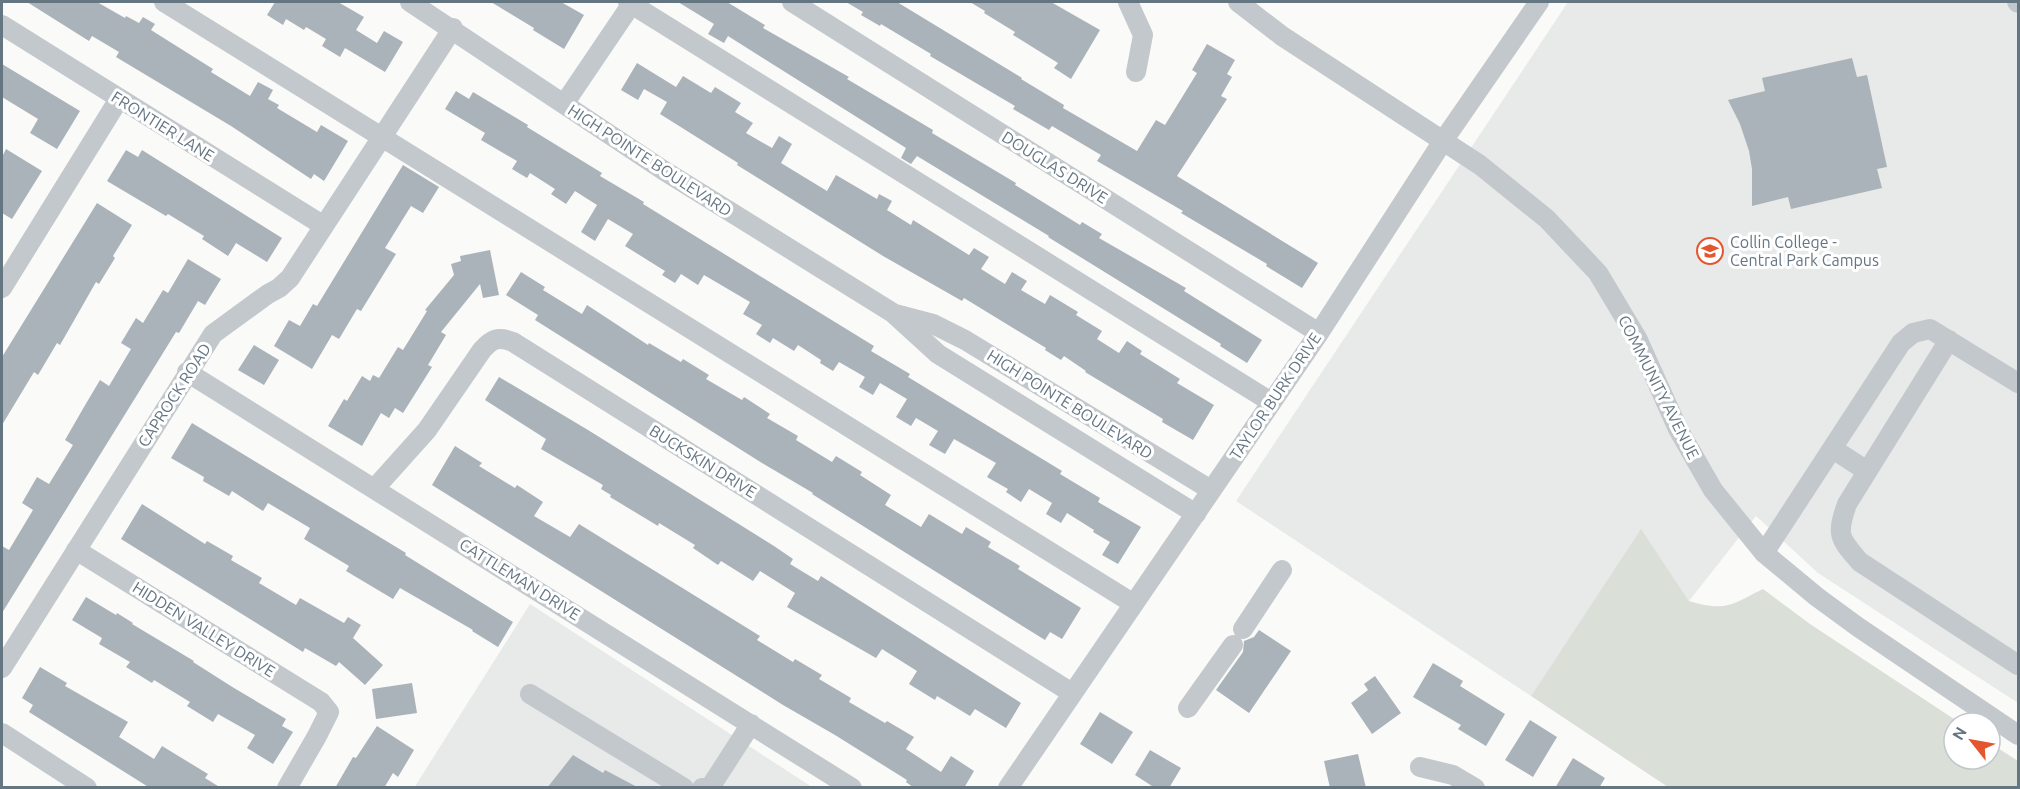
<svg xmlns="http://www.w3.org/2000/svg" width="2020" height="789" viewBox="0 0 2020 789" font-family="Ubuntu,sans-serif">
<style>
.built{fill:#e8e9e9}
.green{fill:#dadfd7}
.building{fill:#aab3b9}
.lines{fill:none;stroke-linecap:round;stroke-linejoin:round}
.minor{stroke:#c3c8cc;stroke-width:20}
.labels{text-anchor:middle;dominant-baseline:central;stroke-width:6;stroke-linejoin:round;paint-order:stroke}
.street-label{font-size:16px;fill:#657683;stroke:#fff}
.poi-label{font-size:16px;fill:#657683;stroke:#fff;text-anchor:start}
</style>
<rect width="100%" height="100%" fill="#fafaf8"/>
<path class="built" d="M1568 2H2018V703L1818 573 1756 516 1689 601 1641 530 1531 696 1236 501Z
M530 604 812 787 414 788Z"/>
<path class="green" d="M1641 529 1689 601C1725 612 1731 605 1763 589L1810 624 1960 723H1954V759H1990V743L2018 761V787H1668L1531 696Z"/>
<path class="building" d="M27 2H97L125 18 126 16 139 23 143 17 155 24 151 30 213 69 211 72 250 96 258 82 273 90 268 99 279 105 277 108 317 132 321 125 348 141 324 181 314 174 311 179 231 126 116 57 119 52 92 36 89 41Z
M275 2H338L364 17 356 30 377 43 384 31 403 42 385 72 345 48 340 57 322 46 326 39 306 27 304 30 286 19 283 25 267 15Z
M491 2H561L584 15 564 49 533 30 534 28Z
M678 2H727L765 25 763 28 849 77 847 79 933 130 932 133 1016 183 1015 185 1080 225 1082 222 1102 234 1099 238 1186 288 1184 291 1262 340 1247 363 1220 346 1221 344 1048 237 1049 236 917 156 911 164 901 158 906 148 728 36 724 43 708 34 714 24Z
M846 2H897L1022 78 1021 79 1064 105 1063 108 1137 151 1156 120 1165 125 1197 73 1192 70 1207 44 1235 60 1227 74 1232 77 1221 96 1227 99 1177 176 1318 263 1302 288 1266 266 1267 264 1181 213 1183 211 1097 161 1101 155 1052 126 1049 130 1013 109 1015 106 930 56 931 54 881 24 880 26 861 15 863 12Z
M970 2H1051L1100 30 1071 79 1054 68 1058 63 1013 35 1015 32 984 13 985 11Z
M1852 58 1857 77 1867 75 1887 167 1877 169 1882 188 1791 209 1788 197 1752 206V169L1749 151 1740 124 1728 100 1765 91 1762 78Z
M637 63 676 87 683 76 711 93 715 87 741 103 735 112 753 123 746 133 772 148 779 136 792 144 781 163 827 191 836 175 877 199 879 194 892 201 887 210 911 225 913 220 969 255 974 248 989 257 981 269 1005 284 1012 272 1027 281 1021 290 1045 304 1050 295 1078 312 1076 315 1102 331 1097 339 1119 353 1127 341 1142 351 1140 354 1180 379 1177 383 1214 405 1193 440 1162 422 1163 419 1085 372 1086 371 1064 356 1061 360 1045 350 1046 348 964 298 962 301 883 256 737 165 738 163 660 114 667 102 644 89 638 100 621 90Z
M2 64 80 111 57 149 30 133 38 119 2 97Z
M456 91 469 99 473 92 528 125 527 127 602 173 600 176 644 202 643 204 874 346 871 351 910 374 908 377 1062 471 1060 474 1100 498 1098 502 1141 527 1118 564 1102 555 1110 542 1093 532 1094 530 1067 513 1061 523 1046 514 1052 503 1029 489 1021 502 1006 492 1008 489 987 477 996 463 954 439 945 454 929 445 938 431 916 418 911 426 896 417 907 399 880 383 873 395 859 387 865 377 839 362 833 371 820 363 821 360 798 345 794 351 773 338 770 343 756 334 762 325 743 314 750 302 704 275 698 285 681 274 675 283 662 275 665 271 625 246 633 234 608 219 595 241 581 232 597 205 575 191 566 204 551 194 555 189 530 173 527 178 512 169 517 161 481 140 485 133 445 109Z
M6 149 42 171 12 219 2 213V157Z
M126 150 138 157 142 150 282 238 267 262 236 243 228 256 202 239 204 236 168 214 166 216 107 181Z
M403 165 439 187 423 213 411 206 385 248 396 254 361 311 357 309 339 339 332 335 312 369 274 346 289 320 300 326 313 304 317 306Z
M97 203 132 225 113 256 115 258 99 284 96 282 60 345 57 343 38 375 34 372 2 425V357Z
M490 250 499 295 483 298 480 284 441 332 446 335 428 365 432 367 403 413 395 408 389 418 381 413 362 446 328 426 344 399 347 401 362 376 370 381 373 375 379 378 398 347 403 350 427 311 425 310 454 275 451 264 461 261 460 256Z
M188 259 221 279 205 305 198 301 179 333 176 332 2 613V546L9 550 33 510 22 503 37 477 49 484 73 445 65 440 84 407 100 380 109 386 131 349 121 343 136 318 143 323 163 290 168 293Z
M521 272 545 287 543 290 582 314 587 305 648 345 649 343 681 362 683 359 709 375 706 379 742 400 744 397 770 414 767 418 798 436 796 440 832 462 836 456 862 472 860 475 891 495 885 505 921 527 929 514 962 534 966 527 991 542 988 547 1020 566 1018 569 1081 608 1062 639 1050 632 1045 640 1024 627 812 494 813 493 762 463 535 320 538 315 506 295Z
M254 345 279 360 264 385 238 370Z
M499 377 588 430 774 546 793 559 790 564 818 581 821 576 1021 703 1006 728 975 709 970 716 937 696 935 700 909 684 917 671 882 649 876 658 787 607 795 593 760 571 753 581 721 561 718 565 693 548 695 545 659 523 658 526 610 497 611 495 601 489 603 485 541 449 546 439 485 400Z
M192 423 406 553 405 555 513 622 498 647 472 631 473 630 400 588 393 599 346 571 349 566 304 539 310 528 268 503 263 511 232 491 229 496 203 481 204 477 171 458Z
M455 446 482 463 479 466 515 488 517 485 543 502 534 516 570 537 579 524 760 636 757 640 793 662 795 659 822 675 819 679 851 698 849 702 885 723 887 721 914 737 906 749 941 772 951 756 974 771 964 788H914L906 782 907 780 835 735 783 705 432 485Z
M142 504 205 544 207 541 233 556 231 560 262 578 259 583 296 605 300 598 344 623 348 617 361 625 353 638 383 665 365 685 339 662 336 666 305 648 303 652 121 539Z
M86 597 116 615 117 613 133 623 132 624 194 661 193 662 234 688 286 719 282 726 293 732 273 764 247 748 255 735 218 714 213 722 187 706 190 702 154 680 152 683 126 667 130 662 99 644 102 638 72 620Z
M1259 630 1291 651 1249 713 1216 690 1243 652 1244 641 1254 637Z
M1433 663 1463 681 1460 686 1505 714 1486 746 1458 729 1461 725 1413 697Z
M40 667 67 683 65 686 128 722 119 737 154 759 162 746 208 774 205 778 221 788H150L29 712 33 705 22 698Z
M1375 676 1401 713 1372 734 1351 703 1368 690 1364 684Z
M412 683 417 713 376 719 372 689Z
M1100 712 1133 732 1112 764 1080 744Z
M1530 720 1557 737 1533 777 1505 760Z
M377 726 414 750 398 777 393 773 384 788H335L353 757 356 758Z
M1150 750 1181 768 1169 788H1155L1135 775Z
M1358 754 1366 788H1330L1324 761Z
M573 755 603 773 605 770 639 788H547Z
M1573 758 1605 778 1599 788H1555Z"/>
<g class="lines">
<path class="minor" d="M164 2 1134 604
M410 2 663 170 893 313 938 354 1196 514
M628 2 1271 402
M792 2 1319 333
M1128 2 1143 35 1136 72
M1238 2 1282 36 1480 165 1547 219 1598 273 1638 340 1678 429 1713 490 1764 553 1817 597 1858 627 2018 735
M2017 2 2018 3
M2 25 324 226
M564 104 633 2
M2 288 119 99
M895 314 933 324 965 340 1211 490
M1949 340 1847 504C1836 535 1839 538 1860 562L2018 665
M187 372 852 788
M1833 449 1867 471
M375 488 427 430 482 350C492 339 498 336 513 342L1072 693
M76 550 321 702 329 712 317 736 287 788
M1764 553 1901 343 1913 333 1930 329 2018 383
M1243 629 1282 570
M2 668 213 334 268 294 279 288 290 278 453 28
M530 694 684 788
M1188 708 1233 645
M2 733 87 788
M1420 767 1453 775 1475 788
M702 788 711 786 751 724
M1008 788 1319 333 1443 141 1539 2"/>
</g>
<defs>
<symbol id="university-ring" viewBox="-11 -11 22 22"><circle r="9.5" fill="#fff" stroke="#e4572e" stroke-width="1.5"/><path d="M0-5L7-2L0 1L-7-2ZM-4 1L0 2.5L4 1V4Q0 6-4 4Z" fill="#e4572e"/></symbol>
</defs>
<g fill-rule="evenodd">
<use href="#university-ring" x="1695" y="236" width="30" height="30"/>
</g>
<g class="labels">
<g class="street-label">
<text transform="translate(163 126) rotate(32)">FRONTIER LANE</text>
<text transform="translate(650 160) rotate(33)">HIGH POINTE BOULEVARD</text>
<text transform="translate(1055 167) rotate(32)">DOUGLAS DRIVE</text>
<text transform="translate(1659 387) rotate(63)">COMMUNITY AVENUE</text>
<text transform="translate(174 395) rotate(-57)">CAPROCK ROAD</text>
<text transform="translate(1275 396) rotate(-56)">TAYLOR BURK DRIVE</text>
<text transform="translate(1070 404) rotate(32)">HIGH POINTE BOULEVARD</text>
<text transform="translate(703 461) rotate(32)">BUCKSKIN DRIVE</text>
<text transform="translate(520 579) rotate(32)">CATTLEMAN DRIVE</text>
<text transform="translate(204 629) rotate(32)">HIDDEN VALLEY DRIVE</text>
</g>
<g class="poi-label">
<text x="1730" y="242">Collin College -<tspan x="1730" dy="18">Central Park Campus</tspan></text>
</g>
</g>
<rect width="2020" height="789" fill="none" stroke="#657683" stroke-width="6"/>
<g transform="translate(1972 741) rotate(301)"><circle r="28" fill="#ffffff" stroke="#c1c8cd" stroke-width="1.5"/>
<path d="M0-4.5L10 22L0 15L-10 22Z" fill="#e4572e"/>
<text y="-9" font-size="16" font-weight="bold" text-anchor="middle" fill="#657683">N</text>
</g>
</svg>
